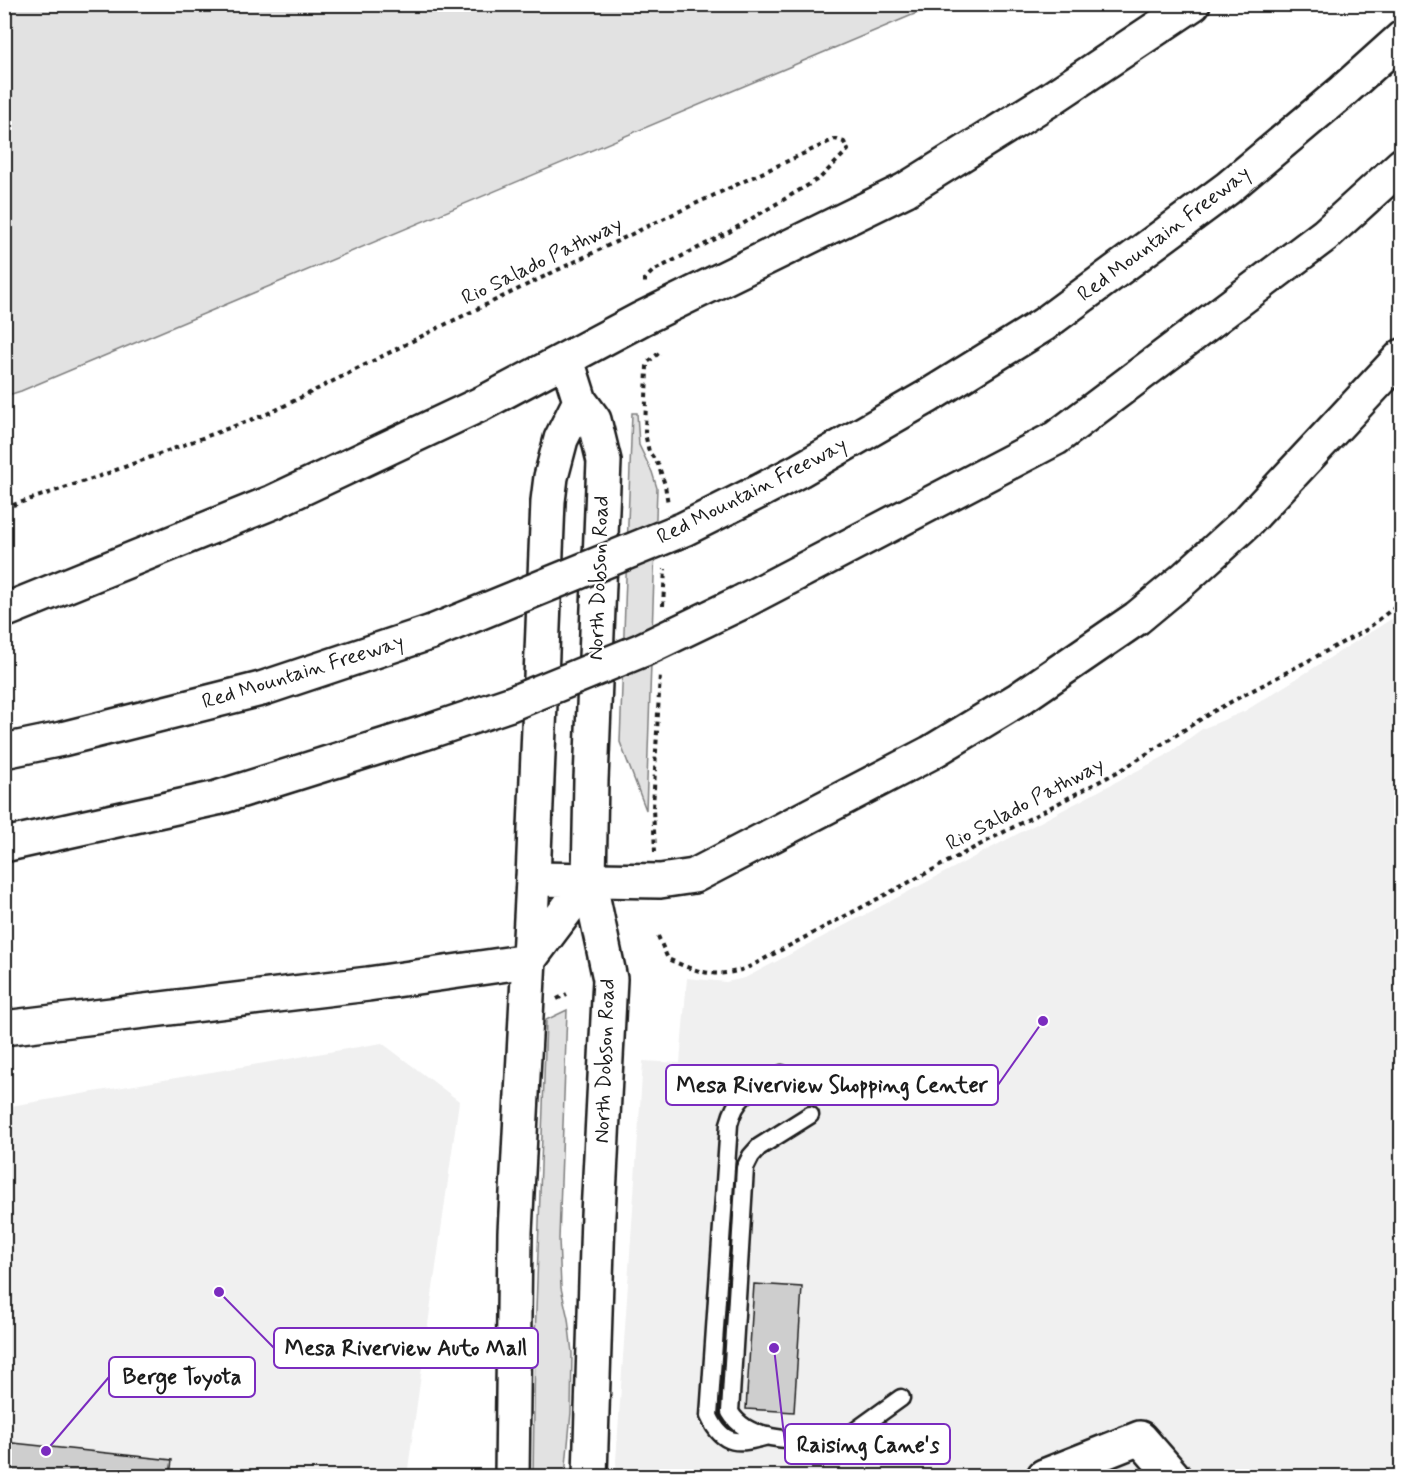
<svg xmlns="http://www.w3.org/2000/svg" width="1406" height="1481" viewBox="0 0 1406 1481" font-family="Mynerve,sans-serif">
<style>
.built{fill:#f0f0f0}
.green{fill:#e2e2e2;stroke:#7f7f7f;stroke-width:1.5}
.building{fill:#cecece;stroke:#1c1c1c;stroke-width:1.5}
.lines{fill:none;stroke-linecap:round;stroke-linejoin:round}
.lane-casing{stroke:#1c1c1c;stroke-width:21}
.street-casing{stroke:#1c1c1c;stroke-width:38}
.secondary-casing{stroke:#1c1c1c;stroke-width:38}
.highway-casing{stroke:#1c1c1c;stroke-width:38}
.path{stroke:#1c1c1c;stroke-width:4;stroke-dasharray:4.5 4.5;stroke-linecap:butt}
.lane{stroke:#fff;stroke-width:16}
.street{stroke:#fff;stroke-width:33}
.secondary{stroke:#fff;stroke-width:33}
.highway{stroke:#fff;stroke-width:33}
.highway-bridge-casing{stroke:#1c1c1c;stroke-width:38;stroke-linecap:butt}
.highway-bridge{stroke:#fff;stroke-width:33}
.labels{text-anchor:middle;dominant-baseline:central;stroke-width:4.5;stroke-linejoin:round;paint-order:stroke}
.street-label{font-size:21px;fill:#1c1c1c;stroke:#fff}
.leader{fill:none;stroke:#7b2cbf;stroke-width:2}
.callout-dot{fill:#7b2cbf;stroke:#fff;stroke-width:2}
.callout{fill:#fff;stroke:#7b2cbf;stroke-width:2}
.callout-label{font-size:22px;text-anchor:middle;font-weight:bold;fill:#1c1c1c}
</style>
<rect width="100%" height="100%" fill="#fff"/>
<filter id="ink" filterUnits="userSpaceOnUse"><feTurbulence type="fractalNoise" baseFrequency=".0167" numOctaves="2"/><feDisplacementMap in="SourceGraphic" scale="12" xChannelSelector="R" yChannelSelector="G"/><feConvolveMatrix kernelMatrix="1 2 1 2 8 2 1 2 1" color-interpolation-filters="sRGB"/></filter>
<g filter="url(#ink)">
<path class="built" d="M1401 613V1476H617L616 1461 643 1061 680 1063 687 978 726 982 745 978 1165 756 1202 729 1245 711Z
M382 1043 459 1101 407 1476H5V1107Z"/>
<path class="green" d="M5 4H936V5L21 391 5 396Z
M632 413H637L639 445 652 472 657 488 646 810 620 742Z
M567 1010 559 1239 561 1288 568 1319 572 1353 571 1412 565 1476H533L535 1339 546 1020Z"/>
<path class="building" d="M754 1284 802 1287 794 1412 746 1409Z
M4 1442 172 1460 170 1476H4Z"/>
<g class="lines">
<defs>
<path id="lane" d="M810 1115 759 1147 751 1156 745 1168 730 1412C749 1445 802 1439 835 1441L844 1439 901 1398
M768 1436C739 1444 723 1447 709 1416L729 1124C737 1092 755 1088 782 1074"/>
<path id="street" d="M1044 1476 1140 1438 1173 1476"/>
<path id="secondary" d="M567 360 580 401 594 420 604 461 591 780 589 880 610 979 598 1215 590 1476
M512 1476 515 1232 533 879 548 501 551 477 561 439 580 401"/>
<path id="highway" d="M760 491 800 470 927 397 1043 325 1228 188 1343 91 1402 38
M740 603 1056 438 1325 235 1402 165
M4 611 273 502 483 403 641 319 905 190 1052 98 1193 4
M4 751 62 739 261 689 432 632
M4 845 217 798 427 732
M533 879 660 881 694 876 930 753 1019 699 1137 618 1184 579 1248 521 1402 356
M4 1028 368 984 528 961 589 880"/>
</defs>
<use href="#lane" class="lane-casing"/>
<use href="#street" class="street-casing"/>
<use href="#secondary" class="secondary-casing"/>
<use href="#highway" class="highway-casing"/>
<path class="path" d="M659 353 648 362 647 366 645 433 649 452 658 464 665 485 668 504
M4 508 100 476 272 412 438 328 667 217 835 139 844 142 848 150 820 178 729 232 653 271 645 279V284
M663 606 665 569
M655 852 653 808 660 674
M658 936 668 959C697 972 716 979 747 968L1123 769 1212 712 1366 630 1402 601
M557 999 567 994"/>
<use href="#lane" class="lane"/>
<use href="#street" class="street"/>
<use href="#secondary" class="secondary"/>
<use href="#highway" class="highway"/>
<defs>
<path id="highway-bridge" d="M432 632 684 529 760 491
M427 732 510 704 642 650 740 603"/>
</defs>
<use href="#highway-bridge" class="highway-bridge-casing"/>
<use href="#highway-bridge" class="highway-bridge"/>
</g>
</g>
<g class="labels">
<g class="street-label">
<text transform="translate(1164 234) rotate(-37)">Red Mountain Freeway</text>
<text transform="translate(542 261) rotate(-26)">Rio Salado Pathway</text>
<text transform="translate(752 491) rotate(-27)">Red Mountain Freeway</text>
<text transform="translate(599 578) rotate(-88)">North Dobson Road</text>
<text transform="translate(303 672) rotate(-17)">Red Mountain Freeway</text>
<text transform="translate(1025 804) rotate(-28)">Rio Salado Pathway</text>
<text transform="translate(605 1061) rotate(-88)">North Dobson Road</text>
</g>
</g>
<path class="leader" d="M1043 1021L998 1085M219 1292L274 1348M46 1451L109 1377M774 1348L785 1444"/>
<g class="callout-dot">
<circle cx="1043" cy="1021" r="6"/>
<circle cx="219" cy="1292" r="6"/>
<circle cx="46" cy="1451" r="6"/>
<circle cx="774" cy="1348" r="6"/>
</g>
<g class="callout">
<rect x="666" y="1065" width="332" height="40" rx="6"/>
<rect x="274" y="1328" width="264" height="40" rx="6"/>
<rect x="109" y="1357" width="146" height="40" rx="6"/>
<rect x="785" y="1424" width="165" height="40" rx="6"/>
</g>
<g class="callout-label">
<text x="832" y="1092">Mesa Riverview Shopping Center</text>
<text x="406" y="1355">Mesa Riverview Auto Mall</text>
<text x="182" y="1384">Berge Toyota</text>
<text x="868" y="1452">Raising Cane's</text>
</g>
<rect width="1406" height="1481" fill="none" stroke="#fff" stroke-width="24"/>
<rect x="12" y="12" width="1382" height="1457" fill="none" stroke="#1c1c1c" stroke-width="2" filter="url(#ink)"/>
</svg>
